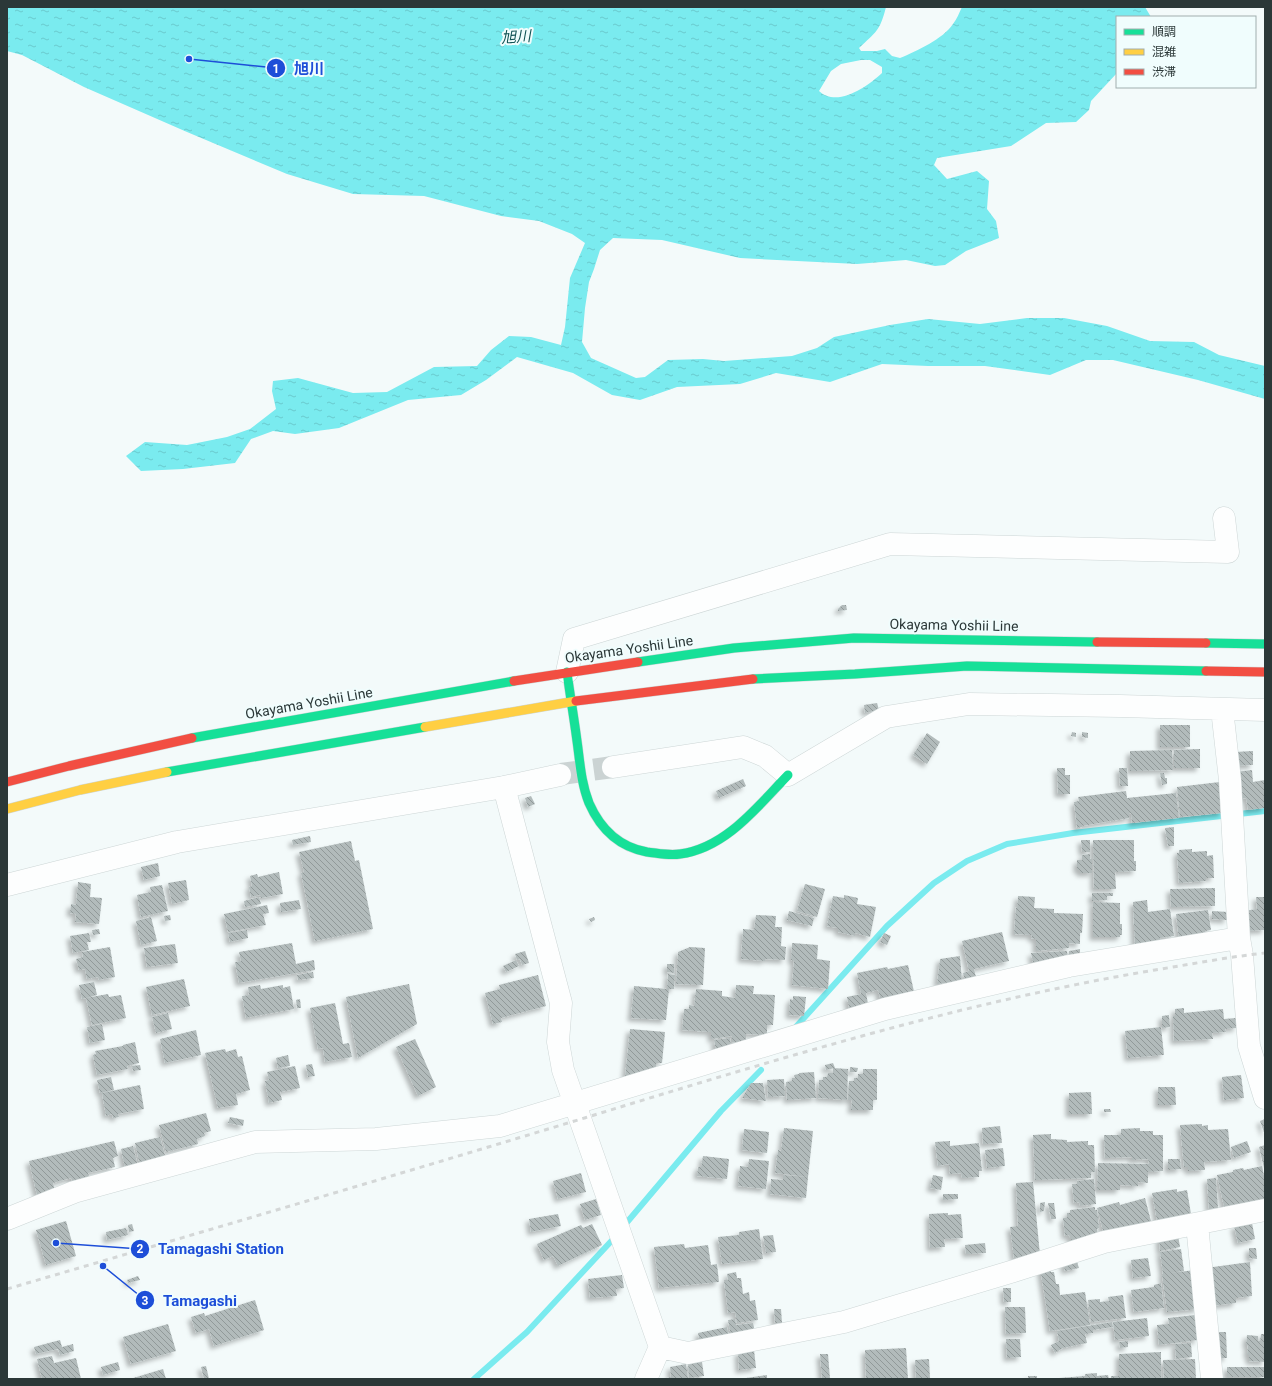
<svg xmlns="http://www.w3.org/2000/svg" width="1272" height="1386" viewBox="0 0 1272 1386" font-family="Roboto,'Noto Sans JP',sans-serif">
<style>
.water{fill:url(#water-ripples);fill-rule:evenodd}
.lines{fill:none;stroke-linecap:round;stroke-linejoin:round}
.stream{stroke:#7aebef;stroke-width:6}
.building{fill:url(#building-back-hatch);filter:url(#shadow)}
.street-tunnel{stroke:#cbd3d3;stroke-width:22;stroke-dasharray:22 11;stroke-linecap:butt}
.street-casing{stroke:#cdd6d6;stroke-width:23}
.fast-casing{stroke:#cdd6d6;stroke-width:10}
.slow-casing{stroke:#cdd6d6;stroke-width:10}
.jam-casing{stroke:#cdd6d6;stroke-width:10}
.street{stroke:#fdfefe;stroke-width:22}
.fast{stroke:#16e098;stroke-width:9}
.slow{stroke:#ffcf43;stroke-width:9}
.jam{stroke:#f24e42;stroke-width:9}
.rail{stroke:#d4d7d7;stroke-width:3;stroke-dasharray:5 5;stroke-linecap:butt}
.labels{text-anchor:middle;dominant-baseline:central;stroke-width:4;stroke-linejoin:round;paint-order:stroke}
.street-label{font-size:14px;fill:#2b3838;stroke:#f0fdfd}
.water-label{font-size:15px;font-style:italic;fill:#125456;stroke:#f0fdfd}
.leader{fill:none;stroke:#1d4ed8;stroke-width:1.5}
.callout-dot{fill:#1d4ed8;stroke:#f0fdfd;stroke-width:1.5}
.mark-label{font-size:12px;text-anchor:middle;font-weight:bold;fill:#fff}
.callout-label{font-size:15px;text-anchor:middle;font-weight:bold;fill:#1d4ed8;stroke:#f0fdfd;stroke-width:4;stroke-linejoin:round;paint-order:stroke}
</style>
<defs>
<pattern id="water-ripples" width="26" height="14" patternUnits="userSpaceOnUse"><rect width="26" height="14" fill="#7aebef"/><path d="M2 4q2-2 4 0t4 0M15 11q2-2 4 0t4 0" fill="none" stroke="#6acace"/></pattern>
<pattern id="building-back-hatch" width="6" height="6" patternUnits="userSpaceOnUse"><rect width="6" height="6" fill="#b2bbbb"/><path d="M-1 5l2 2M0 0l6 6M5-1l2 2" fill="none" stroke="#919999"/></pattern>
<filter id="shadow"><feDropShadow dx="-3.5" dy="3.5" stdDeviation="2" flood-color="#0004"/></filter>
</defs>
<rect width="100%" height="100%" fill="#f3fafa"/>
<path class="water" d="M7 7H886C880 31 876 32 859 48L861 51H877L885 49 892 56 900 58C917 51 943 39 953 24 957 19 959 13 962 7H1145L1151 17H1117V73L1091 101 1089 110 1076 122 1046 123 1011 146 937 158 934 165 947 179 977 171 989 181 987 209 996 221 999 238 966 251 945 265 935 266 906 260 857 264 740 258 662 240 613 238 600 250 594 269 589 282 585 308 582 342 591 358 636 378 645 377 668 360 703 359 724 361 792 356 817 348 834 337 890 325 928 319 980 324 1027 318H1064L1107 326 1150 341 1194 342 1219 355 1265 366V399L1198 380 1113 360H1086L1050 375 985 366H928L882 364 830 382 776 373 740 384 677 387 640 400 612 395 573 373 517 357 486 380 461 395 408 400 339 428 295 434 273 431 251 439 235 463 183 469 141 471 126 456 145 442 187 445 227 437 250 429 276 409 272 391 273 381 298 378 353 393 387 392 434 367 477 366 491 350 509 336 531 337 561 345 565 327 570 278 585 243 572 234 539 221 501 216 424 196 353 194 287 174 187 132 84 87 22 55 7 51ZM861 60H870L882 67V73C867 87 837 108 819 91L831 71 841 64Z"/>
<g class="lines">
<path class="stream" d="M794 1029 887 926 934 883 967 861 1007 844 1073 833 1265 811
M623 1227 721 1111 761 1070
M474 1379 527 1332 616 1236"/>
</g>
<path class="building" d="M842 605H846L847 610 838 611V609Z
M877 703 879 710 865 713 864 705Z
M1160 725H1190V747H1160Z
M1072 732 1076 733V737L1071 736Z
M1082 732 1088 733V738L1082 737Z
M927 733 940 742 927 764 913 755Z
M1198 749H1200V768H1174V750Z
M1172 750 1173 770 1130 771V751Z
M1253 751V765L1235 766V752Z
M1057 768H1065V775H1070V794H1058Z
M1119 768H1127L1128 786H1120Z
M1252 770 1253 782 1265 780V808L1248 810 1246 798 1238 799 1235 772Z
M1160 773H1164L1165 778H1167V784L1162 785Z
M743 779 746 786 719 798 716 791Z
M1220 782 1223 813 1180 817 1177 787Z
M1126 791 1127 798 1176 793 1179 818 1132 823 1131 813 1129 814V818L1082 826V827L1077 828 1074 802 1079 801 1078 797Z
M531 796 535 804 528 807 525 798Z
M1174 827V838H1170H1174V846H1168L1165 828Z
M310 836 311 842 293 845 292 840Z
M1081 840H1090V852H1082Z
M1093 840H1134V861H1136V871L1115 872 1116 889H1094Z
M351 841 355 861 359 860 373 929 315 941 301 873 304 872 299 852Z
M1192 849V852L1207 851V856L1213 855 1214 878H1206V881L1179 883 1177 853H1179V850Z
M1090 854V859L1092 858V873H1080V870H1077V860H1082V855Z
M158 863 160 876 144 880 141 867Z
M279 872 283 894 261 898 260 895 251 897 249 887 252 886 250 876 257 874 258 877Z
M186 880 189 900 172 904 168 883Z
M78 882 91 884 90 897 102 898 99 924 75 922 76 914 70 913 71 904 76 905Z
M805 884 825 889 817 917 797 911Z
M162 885 168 911 141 917 137 895 151 892 150 887Z
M1215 888V906L1171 907 1170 889Z
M1092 893H1113V896H1107V900L1092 901Z
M844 895 858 898 857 904 876 907 870 937 855 933V936L838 932V928L827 926 833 896 844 898Z
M1018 896 1035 897 1034 908 1054 909V913L1083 914 1082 933H1080V944L1069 943V948L1036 951V939L1031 938 1032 935 1014 934 1016 907 1017 908Z
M259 897 261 904 245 907 244 901Z
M1256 897H1265V930L1244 931 1243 911 1257 909Z
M299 900 301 909 281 912 280 903Z
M1147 900 1148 912 1170 909 1174 936 1160 938 1161 941 1135 948 1133 902Z
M1093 902 1120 903V924H1122V935H1120V937H1093Z
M267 905 269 913 263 914 266 925 228 932 224 914Z
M1208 910 1211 930 1205 931V936L1179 940 1176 914Z
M789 911 814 918 812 926 787 920Z
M1212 911 1228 912 1227 920 1212 919Z
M170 915 171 920 165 921 164 916Z
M756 915 776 916 775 927H782L781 946 786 947 785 960 765 959V961L741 959 743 929 754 930Z
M151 917 157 941 141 945 136 921Z
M594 917 595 920 591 922 589 919Z
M99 929 100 934 93 935 92 930Z
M247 930 248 938 230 942 228 933Z
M1002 932 1009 961 974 969 977 981 966 984 963 973 969 971 962 941Z
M89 933 91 942H87L89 950 73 953 70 936Z
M884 933 891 936 887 945 880 942Z
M292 943 296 964 314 960 315 970 239 983 235 962 241 961 239 952Z
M792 943 818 945 817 959 830 961 828 989 792 985 794 961 791 960Z
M175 944 178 963 147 967 144 948Z
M110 947 115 977 99 980 98 977 87 979 85 969 79 970 76 959 83 957 82 952Z
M690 947 705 948 703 985 676 984 678 952Z
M1080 949V958L1069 960V951Z
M525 951 529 963 522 965 520 959 517 960 515 954Z
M1067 951 1068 960 1034 967 1031 953Z
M960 956 962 981 937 984 940 959Z
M516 960 519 966 506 972 503 966Z
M667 964H674V973L667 972Z
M908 965 915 996 882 1005 878 990 866 993 869 1009 850 1013 847 997 861 994 857 973 887 967 888 969Z
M313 972 314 978 298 980 297 975Z
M668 974 675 975 674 989H669L666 1020 631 1018 634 986 667 989Z
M538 975 546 1006 501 1018 502 1022 493 1024 485 993 500 989 499 985Z
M184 979 190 1006 152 1015 146 987Z
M94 982 97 995 82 999 79 985Z
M409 984 417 1024 358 1058 346 997Z
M260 985 261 989 283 985V988L290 986 294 1009 246 1018 242 996 249 995 248 987Z
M736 985 754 986 753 994 775 995 773 1025H767V1035L746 1034V1043L732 1042V1036L711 1039V1032L682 1030 684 1009H689V1005L694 1006 696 989 722 991V996L735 998Z
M108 994 109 997 121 995 126 1018 92 1025 86 998Z
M793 996 806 997 804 1016 789 1015 790 999 793 1000Z
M300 999 301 1008H297L296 1000Z
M335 1003 343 1044 349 1043 352 1057 325 1062 323 1048 318 1049 310 1008Z
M1184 1008V1013L1223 1009 1224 1019 1236 1018 1237 1028 1225 1029 1226 1032 1212 1033 1213 1039 1174 1041 1173 1016H1175V1009Z
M168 1013 172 1029 156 1033 152 1017Z
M1169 1015 1170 1027 1162 1028V1016Z
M102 1024 105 1040 90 1043 87 1027Z
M1161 1027 1164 1055 1128 1058 1125 1031Z
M630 1029 665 1032 662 1063H656V1070L625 1077Z
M196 1030 201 1055 165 1063 160 1039Z
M730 1038 731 1046 716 1050 714 1040Z
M415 1039 436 1087 418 1096 396 1047Z
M135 1042 139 1063 127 1066 128 1069 97 1075 93 1055 96 1054 95 1051 123 1046V1045Z
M225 1049 226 1052 236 1049 238 1057 242 1056 250 1090 236 1094 238 1105 218 1108 205 1053Z
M288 1055 290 1066 278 1068 276 1058Z
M833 1063 835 1068 826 1070 825 1065Z
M312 1064 315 1076 308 1077 306 1065Z
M140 1065 141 1070 133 1071 132 1066Z
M295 1066 300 1088 280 1092 282 1100 269 1103 265 1081 269 1080 267 1072Z
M850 1067 858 1068 857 1072H850Z
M833 1068 848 1069 847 1100 818 1098 819 1080H823V1077H827L828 1073H833Z
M863 1069H877V1100H873V1110H851L852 1100H848L849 1081H854V1078H858V1074H863Z
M814 1072 816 1098 787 1100 786 1082 792 1081V1078H795L794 1075 799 1074V1073Z
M1241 1075 1244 1098 1224 1100 1222 1077Z
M111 1077 114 1090 100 1093 97 1080Z
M784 1079 785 1096 768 1097 767 1080Z
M751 1083H763L766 1101 742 1098Z
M140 1085 144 1109 118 1114 119 1117 113 1118 112 1114 106 1116 102 1093Z
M1158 1087H1175L1176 1105H1158Z
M1091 1092 1092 1114H1069V1093Z
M1104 1109H1110L1111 1112H1104Z
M206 1113 211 1131 204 1133 205 1136 197 1139 198 1144 166 1152 159 1125Z
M230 1117 244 1120 243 1126 228 1123Z
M1265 1119V1135L1260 1121Z
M1202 1124V1126L1208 1125V1130L1228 1129 1231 1160 1204 1162 1205 1170 1188 1171V1167H1184L1180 1125Z
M1000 1126 1002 1143 983 1144 982 1128Z
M784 1128 813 1131 808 1177 775 1173 778 1150 781 1151Z
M1140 1128V1131H1153V1135H1163V1171L1148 1172V1183L1138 1182V1186L1120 1185V1190H1097L1098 1163 1149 1164 1148 1159 1132 1160V1157L1105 1158 1104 1135H1121V1129Z
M744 1129 769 1132 767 1153 742 1150Z
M1051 1134V1139L1067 1140V1142L1088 1141V1145H1094L1095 1172H1091V1178L1035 1180 1033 1135Z
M160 1137 166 1159 140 1166 135 1143Z
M114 1141 118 1156 113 1158 115 1167 88 1173 90 1179 73 1183 71 1178 53 1183 55 1191 37 1195 29 1161Z
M950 1141V1146L979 1143 982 1171H979V1177L962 1178 961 1173 950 1174 949 1164 938 1166 935 1142Z
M1247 1141 1251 1152 1234 1158 1231 1147Z
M1265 1145V1168H1264L1259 1147Z
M133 1146 138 1166 125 1168 121 1149Z
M1003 1148 1005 1166 987 1168 985 1150Z
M703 1156 729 1159 727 1179 697 1176 698 1167H701Z
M749 1159 769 1161 766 1189 738 1186 740 1166 748 1167Z
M1168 1159H1180L1181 1169 1168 1170Z
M1262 1166 1265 1180V1202L1225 1211 1217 1175 1233 1172V1170L1243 1168 1244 1170Z
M581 1173 586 1192 558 1199 553 1181Z
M783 1175 808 1177 806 1198 770 1194 771 1179 783 1180Z
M933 1175 943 1177 941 1190 930 1188Z
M1216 1178 1218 1208 1209 1209 1207 1179Z
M1094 1179 1096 1204 1080 1206 1079 1202 1074 1203 1072 1184H1077V1181Z
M1033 1182 1040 1255 1014 1258 1010 1227 1018 1226 1016 1183Z
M1177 1189V1192L1187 1190 1192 1220 1158 1226 1152 1193Z
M943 1194H958V1199L943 1200Z
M1145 1198 1152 1225 1105 1238 1097 1208 1119 1202 1120 1205Z
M596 1199 601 1215 585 1220 580 1204Z
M1045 1202 1044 1211 1040 1212V1203Z
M1048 1203H1054L1056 1219H1051Z
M1095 1207V1210H1097L1099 1228 1097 1229 1098 1235 1072 1247 1071 1238H1070L1069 1235 1065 1236 1063 1218H1067V1213H1070V1210Z
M948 1213V1215L961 1214 963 1238 944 1239 945 1247 930 1248 929 1214Z
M558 1214 561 1226 531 1232 529 1219Z
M66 1221 76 1256 46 1265 36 1230Z
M1252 1223 1255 1239 1238 1243 1234 1226Z
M132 1224 134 1231 129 1232 128 1225Z
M592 1224 602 1245 558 1266 553 1256 544 1260 537 1244 581 1225 583 1228Z
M126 1228 128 1235 107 1240 106 1232Z
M759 1229 763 1259 722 1264 718 1237 739 1235V1232Z
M773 1235 776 1252 766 1253 763 1236Z
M1178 1235 1180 1247 1160 1251 1159 1237Z
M985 1243 986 1253 966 1254 965 1245Z
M684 1244 685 1248 708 1245 711 1265 717 1264 719 1282 659 1288 654 1247Z
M1249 1248H1256L1257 1259 1249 1258Z
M1181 1249 1184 1271 1163 1274 1160 1252Z
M1148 1258 1151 1276 1133 1278 1131 1260Z
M1076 1259 1079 1268 1065 1271 1063 1262Z
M1250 1262 1252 1296 1236 1298V1303L1210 1306 1206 1268Z
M1050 1266 1051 1272H1054L1056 1284H1059L1060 1295 1085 1292 1090 1325 1050 1331 1040 1267Z
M1195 1270 1199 1309 1167 1312 1162 1274Z
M736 1272 737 1278H741L743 1294 749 1292 750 1301 755 1300 758 1320 737 1323 735 1312 728 1313 724 1280H728L727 1274Z
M622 1275 624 1288 616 1289 617 1296 590 1298 588 1279Z
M138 1276 140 1280 128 1283 127 1280Z
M1161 1283 1164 1308 1134 1312 1131 1290 1154 1287V1285Z
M1003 1288H1011V1302H1004Z
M1123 1295 1126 1318 1091 1322 1088 1300 1100 1299V1302L1109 1301 1108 1297Z
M255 1300 264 1330 214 1346 209 1329 196 1333 191 1317 204 1313 205 1316Z
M1005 1307H1025L1026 1333 1006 1334Z
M774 1309H781L782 1323H775Z
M1195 1315 1198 1340 1159 1345 1157 1325 1169 1324 1168 1318Z
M1147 1318 1149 1336 1115 1340 1113 1322Z
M735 1319 736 1325 753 1323 755 1332 731 1337 728 1320Z
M1112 1322 1113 1327 1093 1330V1333L1085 1334 1087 1343 1063 1348 1055 1353 1051 1345 1059 1341 1057 1331Z
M168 1324 176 1351 131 1364 123 1337Z
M727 1327 729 1337 700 1343 698 1333Z
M1214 1332H1226L1227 1358H1215Z
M1261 1334H1265V1362L1249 1361V1355H1247L1248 1345H1246L1247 1335 1258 1336V1341H1260Z
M1006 1339H1020L1021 1357 1007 1358Z
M60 1340 62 1347 73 1344 74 1351 60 1355 58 1349 36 1354 34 1347Z
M1128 1341V1347L1120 1348 1119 1342Z
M1191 1343 1192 1357 1176 1359 1175 1344Z
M906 1348 908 1379H866L865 1350Z
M754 1350 756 1368 739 1370 738 1352Z
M1161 1352V1379H1111V1376H1119V1354Z
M820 1354H828L830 1379H822Z
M52 1356 54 1363 76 1358 81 1379H42L37 1359Z
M929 1359 930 1379H916L915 1360Z
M1195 1359 1196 1379H1164L1163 1360Z
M118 1362 120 1370 103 1375 101 1367Z
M702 1362 704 1376 689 1378 688 1363Z
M686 1364 688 1379H663L671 1377 670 1367Z
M206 1366 209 1379H204L201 1367Z
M1227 1367H1265V1377H1227Z
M163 1369 166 1379H130Z
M1097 1373V1376L1108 1375 1109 1379H1059V1378L1085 1376V1374Z
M767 1375V1379H746V1378Z
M1028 1376H1037V1379H1028Z"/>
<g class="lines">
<path class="street-tunnel" d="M561 774 613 767"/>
<defs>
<path id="street" d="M567 672 574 639 890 544 1228 552 1224 518
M1222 709 1230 780 1239 938 1242 955 1249 1046 1265 1098
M613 767 743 747 765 756 788 775 886 717 969 704 1120 706 1265 710
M504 787 561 1003 558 1042 563 1070 660 1347 646 1379
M7 885 177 842 504 787 560 775
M7 1219 74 1192 255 1142 376 1139 500 1126 885 1009 1069 966 1239 938
M1197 1224 1212 1379
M660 1347 688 1353 844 1322 1017 1270 1104 1242 1265 1210"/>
<path id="fast" d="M1206 643 1265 644
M638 662 734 648 854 638 1097 642
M567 672C570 695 574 718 577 741 580 762 581 783 589 803 600 828 619 847 647 852 657 853 669 856 680 854 726 848 758 806 788 775
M753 679 855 674 967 666 1206 671
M192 738 514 681
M167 772 425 727"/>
<path id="slow" d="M425 727 576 701
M7 809 80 790 167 772"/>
<path id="jam" d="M1097 642 1206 643
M1206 671 1265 672
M514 681 638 662
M576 701 753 679
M7 782 69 766 192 738"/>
</defs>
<use href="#street" class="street-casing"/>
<use href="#fast" class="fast-casing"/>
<use href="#slow" class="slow-casing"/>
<use href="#jam" class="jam-casing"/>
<use href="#street" class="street"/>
<use href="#fast" class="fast"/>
<use href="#slow" class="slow"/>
<use href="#jam" class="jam"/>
<path class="rail" d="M7 1289C202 1232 397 1175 591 1116 777 1059 963 1002 1155 970 1192 964 1228 957 1265 953"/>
</g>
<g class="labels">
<g class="street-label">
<text transform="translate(954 625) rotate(1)">Okayama Yoshii Line</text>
<text transform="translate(629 649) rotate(-8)">Okayama Yoshii Line</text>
<text transform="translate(309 703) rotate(-10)">Okayama Yoshii Line</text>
</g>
<g class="water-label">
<text transform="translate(516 37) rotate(-4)">旭川</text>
</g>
</g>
<path class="leader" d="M189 59L276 68M56 1243L140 1249M103 1266L145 1300"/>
<g class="callout-dot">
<circle cx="189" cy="59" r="4"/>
<circle cx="56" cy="1243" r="4"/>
<circle cx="103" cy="1266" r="4"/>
<circle cx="276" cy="68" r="10"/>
<circle cx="140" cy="1249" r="10"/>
<circle cx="145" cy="1300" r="10"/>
</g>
<g class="mark-label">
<text x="276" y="73">1</text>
<text x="140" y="1253">2</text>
<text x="145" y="1305">3</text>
</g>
<g class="callout-label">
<text x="309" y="74">旭川</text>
<text x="221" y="1254">Tamagashi Station</text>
<text x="200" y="1306">Tamagashi</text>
</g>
<rect width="1272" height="1386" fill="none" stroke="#2b3838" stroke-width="16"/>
<rect x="1116" y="16" width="140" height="72" fill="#f0fdfd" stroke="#a1aeae"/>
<rect x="1124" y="29" width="20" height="6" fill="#16e098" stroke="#a1aeae"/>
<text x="1152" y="36" font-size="12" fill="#2b3838">順調</text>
<rect x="1124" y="49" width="20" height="6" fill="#ffcf43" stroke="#a1aeae"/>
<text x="1152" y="56" font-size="12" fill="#2b3838">混雑</text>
<rect x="1124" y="69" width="20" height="6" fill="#f24e42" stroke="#a1aeae"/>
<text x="1152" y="76" font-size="12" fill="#2b3838">渋滞</text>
</svg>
